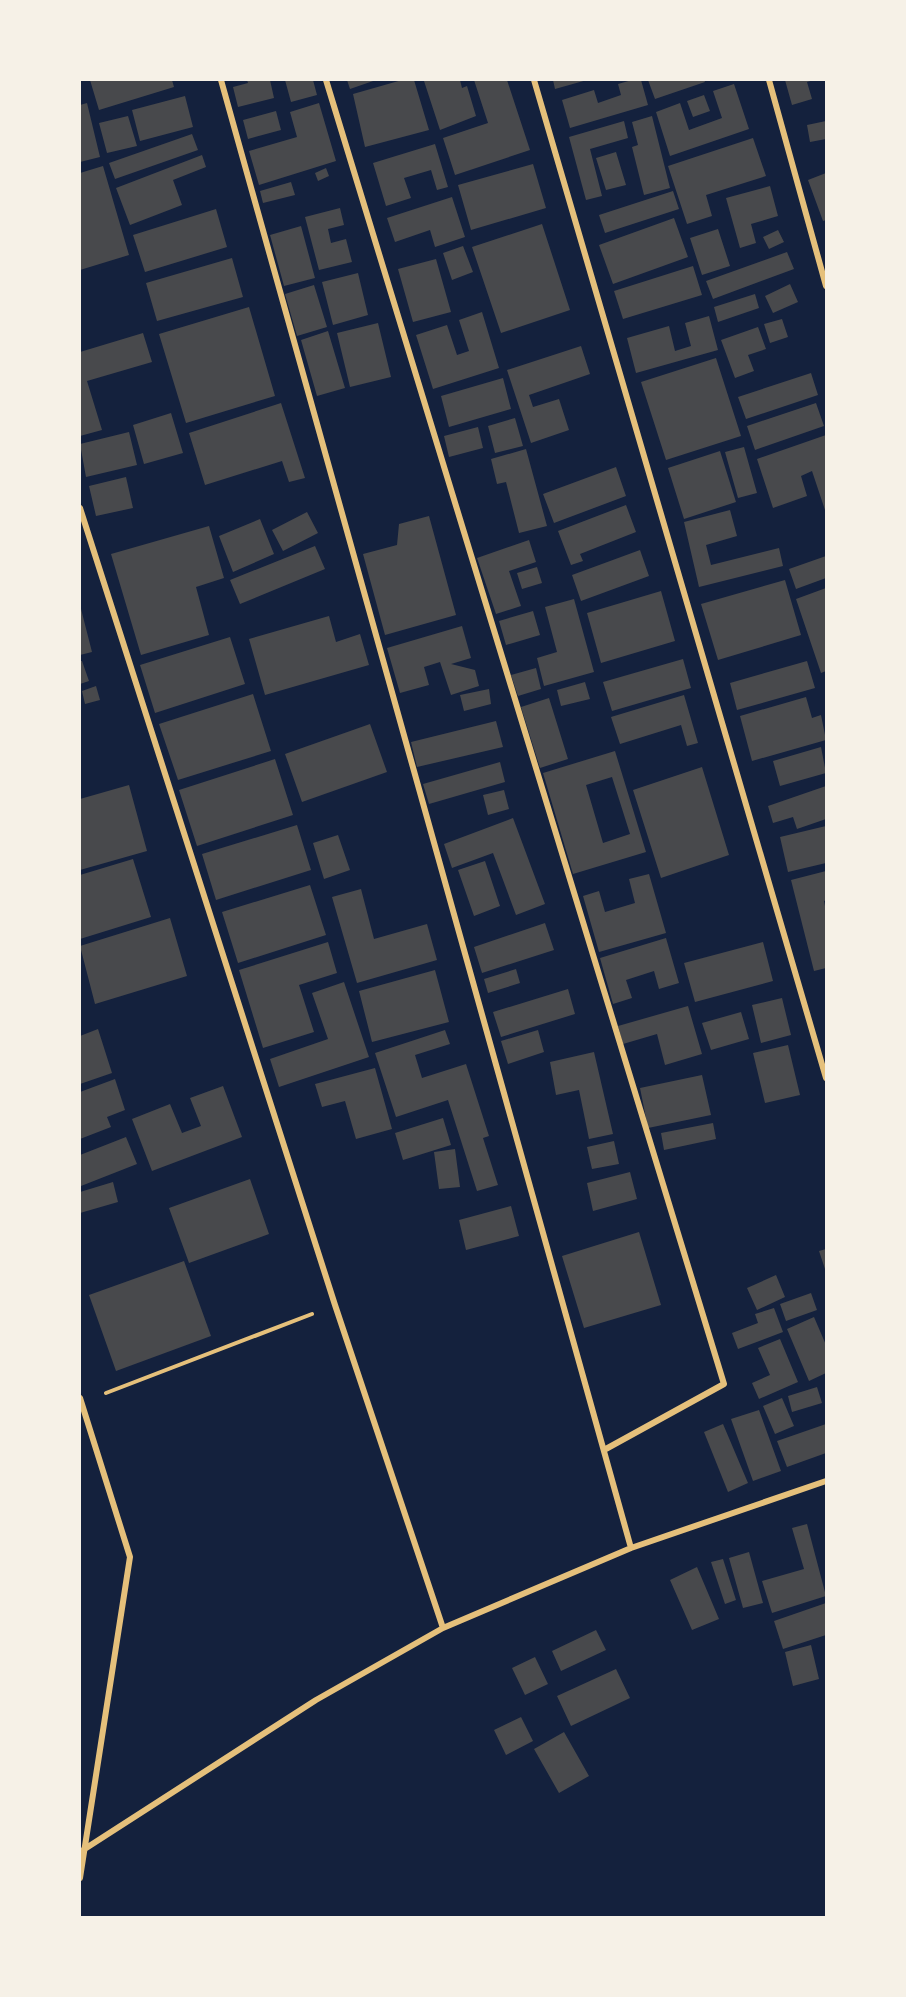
<svg xmlns="http://www.w3.org/2000/svg" width="906" height="1997" viewBox="0 0 906 1997" font-family="'PT Sans Narrow',sans-serif">
<style>
.building{fill:#48494c;fill-rule:evenodd}
.lines{fill:none;stroke-linecap:round;stroke-linejoin:round}
.path{stroke:#e5c07b;stroke-width:4}
.minor{stroke:#e5c07b;stroke-width:6}
</style>
<rect width="100%" height="100%" fill="#14213d"/>
<path class="building" d="M90 80H172L174 87 99 110Z
M247 80H270L274 98 238 107 233 87 248 83Z
M285 80H313L317 95 291 102Z
M347 80H376L350 89Z
M402 80H414L429 130 365 147 353 94Z
M430 80H460L462 88 467 86 476 116 440 130 424 81Z
M474 80H507L530 150 455 175 443 138 488 123Z
M553 80H587L555 89Z
M632 80H641L648 105 570 128 562 100 594 90 598 103 621 95 618 84Z
M648 80H704L705 82 655 99Z
M785 80H814L807 82 812 99 792 105Z
M734 84 749 129 670 156 656 112 680 103 689 130 722 118 713 91Z
M704 95 710 111 693 117 687 101Z
M185 96 193 127 140 141 132 110Z
M87 103 100 157 80 162V105Z
M319 103 336 161 259 185 249 151 297 137 290 112Z
M276 111 281 130 248 139 243 120Z
M128 116 137 146 107 153 99 123Z
M652 116 670 188 644 195 632 147 638 145 632 122Z
M624 121 628 138 590 149 602 196 586 200 569 137Z
M826 121V139L810 142 807 125Z
M192 134 198 150 115 179 109 163Z
M753 138 766 176 706 195 712 216 687 224 668 166Z
M435 144 448 187 437 190 431 170 404 178 411 198 386 206 373 163Z
M616 152 626 185 606 190 596 158Z
M202 155 206 167 173 180 182 205 130 225 116 188Z
M533 164 546 208 471 230 458 185Z
M103 166 129 255 80 270V173Z
M326 168 329 176 318 181 315 173Z
M826 173V220L823 221 808 180Z
M291 182 295 195 263 203 260 191Z
M770 186 778 216 751 224 756 243 740 248 726 198Z
M673 191 679 209 605 233 599 215Z
M452 197 465 237 435 247 430 230 395 242 387 218Z
M340 208 344 225 328 229 331 243 346 239 352 262 319 270 305 217Z
M216 209 227 247 145 272 133 235Z
M674 218 688 257 613 284 599 245Z
M542 224 570 310 501 333 472 247Z
M301 226 315 278 284 286 270 235Z
M718 229 730 266 702 275 690 238Z
M778 230 784 242 769 249 763 237Z
M463 246 473 272 452 280 443 253Z
M787 252 794 269 713 299 706 281Z
M232 258 243 297 157 321 146 283Z
M436 259 451 312 413 322 398 269Z
M693 266 702 295 623 319 614 291Z
M358 273 368 315 333 325 322 282Z
M790 284 798 302 773 313 765 296Z
M314 285 327 327 297 336 285 294Z
M755 294 759 308 718 322 714 307Z
M249 307 275 396 186 423 159 334Z
M482 312 499 368 433 389 416 335 447 325 457 355 469 351 459 320Z
M709 316 718 350 636 373 627 338 669 326 675 351 691 346 685 323Z
M782 319 788 337 770 343 764 324Z
M378 323 391 377 350 387 337 333Z
M758 327 766 349 748 355 754 371 735 378 721 340Z
M328 331 345 388 317 396 301 340Z
M143 333 152 362 87 381 102 430 80 436V352Z
M581 346 590 374 529 395 533 407 559 399 569 430 531 443 507 370Z
M716 358 741 436 666 460 641 382Z
M811 373 818 395 746 419 738 397Z
M503 378 511 409 449 427 441 396Z
M281 403 305 478 289 482 282 461 205 485 189 433Z
M816 403 824 426 755 450 747 426Z
M171 413 183 453 144 464 133 425Z
M515 418 523 446 495 453 488 426Z
M478 427 483 448 449 457 444 436Z
M129 432 137 465 86 477 80 444Z
M826 435V513L812 471 801 476 807 496 773 508 757 459Z
M744 447 757 493 738 498 725 452Z
M526 449 547 526 519 533 506 482 497 484 491 459Z
M720 451 736 502 684 519 668 468Z
M616 467 626 496 554 523 543 494Z
M126 477 133 508 96 516 89 486Z
M626 505 636 532 580 554 583 561 571 565 558 531Z
M730 510 737 536 706 545 711 565 779 548 783 566 699 587 684 522Z
M307 512 318 533 283 551 272 530Z
M429 516 456 615 385 635 363 554 397 545 399 524Z
M260 519 274 554 233 572 219 536Z
M209 526 224 578 196 587 209 635 141 655 111 554Z
M529 540 536 562 509 571 521 606 496 614 477 558Z
M315 546 325 569 240 604 230 580Z
M640 550 649 576 581 601 572 575Z
M826 556V578L796 589 789 569Z
M537 567 542 583 522 589 517 573Z
M785 580 801 635 718 660 701 604Z
M826 588V671L821 673 796 599Z
M661 591 675 641 601 663 587 613Z
M574 599 594 672 544 686 537 658 557 652 545 607Z
M80 605 92 652 80 655Z
M533 611 540 635 506 645 499 621Z
M329 616 336 642 360 634 369 665 265 695 249 639Z
M462 626 471 658 451 664 475 670 479 686 451 695 440 662 424 667 429 685 400 693 387 648Z
M230 637 245 684 155 713 140 665Z
M683 659 691 688 612 711 603 682Z
M80 661H82L89 681 80 684Z
M807 661 815 688 737 710 730 683Z
M536 668 541 689 518 696 511 675Z
M585 682 590 699 561 706 557 690Z
M96 686 100 700 85 704 82 691Z
M489 689 491 704 464 711 460 695Z
M253 694 271 751 178 780 159 724Z
M684 695 698 743 687 746 681 725 620 744 611 717Z
M806 697 812 718 821 715 826 740 752 761 740 716Z
M549 698 568 759 540 768 521 707Z
M496 721 503 747 417 767 411 742Z
M370 724 387 772 302 802 285 754Z
M821 747 826 773 780 786 773 761Z
M615 751 646 852 573 874 543 773ZM612 777 630 834 603 843 586 785Z
M275 759 293 815 197 846 179 790Z
M500 762 505 782 429 804 423 784Z
M702 767 729 855 661 878 633 790Z
M129 785 147 851 80 870V799Z
M826 786V819L797 829 793 817 773 823 768 806Z
M504 790 509 809 488 815 483 795Z
M513 818 545 904 516 915 493 853 452 868 444 844Z
M297 825 311 870 216 900 202 854Z
M826 826V863L788 872 780 837Z
M338 835 350 870 324 879 313 843Z
M133 859 151 917 80 939V875Z
M485 861 500 906 474 916 458 870Z
M826 871V900L824 901 826 911V968L814 971 791 880Z
M649 874 666 933 599 952 583 896 599 891 605 912 635 903 629 879Z
M310 885 326 935 238 963 222 912Z
M361 889 374 939 427 924 437 960 357 983 332 897Z
M170 918 187 976 95 1004 80 946Z
M545 923 554 950 482 973 474 947Z
M666 938 679 983 659 989 654 971 626 980 632 998 613 1004 600 958Z
M328 942 337 973 299 985 314 1032 263 1048 239 970Z
M763 942 773 981 695 1002 684 963Z
M516 969 520 983 488 993 484 979Z
M435 970 449 1022 372 1042 359 991Z
M344 982 369 1057 279 1087 270 1059 328 1039 312 993Z
M568 989 575 1014 501 1037 493 1012Z
M782 998 791 1035 761 1043 752 1005Z
M688 1006 702 1054 665 1065 657 1034 623 1044 618 1026Z
M741 1012 749 1039 711 1050 702 1023Z
M98 1029 112 1073 80 1084V1036Z
M445 1030 450 1044 415 1055 422 1078 466 1064 489 1136 483 1138 498 1185 477 1191 448 1100 396 1117 375 1053Z
M538 1030 544 1052 508 1064 501 1041Z
M788 1045 800 1095 765 1103 753 1053Z
M594 1052 613 1134 589 1139 579 1090 556 1095 550 1062Z
M375 1068 392 1129 356 1139 345 1101 322 1107 315 1084Z
M702 1075 711 1115 648 1128 640 1088Z
M115 1079 125 1110 107 1117 111 1127 80 1139V1092Z
M223 1086 242 1137 152 1171 132 1119 170 1104 182 1133 201 1126 190 1098Z
M443 1118 451 1145 403 1160 395 1133Z
M713 1123 716 1139 664 1150 661 1133Z
M126 1137 137 1164 81 1186 80 1155Z
M614 1141 619 1164 592 1169 587 1147Z
M455 1149 460 1187 439 1189 434 1152Z
M630 1172 637 1199 593 1211 587 1183Z
M250 1179 269 1234 189 1263 169 1208Z
M113 1182 118 1202 80 1213V1192Z
M511 1206 519 1236 466 1250 459 1220Z
M639 1232 661 1305 584 1328 562 1256Z
M826 1249V1272L819 1251Z
M184 1261 211 1336 116 1371 89 1295Z
M776 1275 785 1297 757 1310 747 1288Z
M811 1293 817 1310 786 1321 780 1304Z
M774 1308 783 1332 738 1349 732 1333 758 1323 755 1314Z
M814 1317 826 1345V1373L809 1381 787 1329Z
M780 1339 798 1382 759 1399 752 1383 770 1375 758 1348Z
M817 1387 822 1403 792 1412 788 1396Z
M782 1398 794 1426 775 1434 763 1406Z
M759 1410 781 1471 753 1481 731 1419Z
M723 1424 748 1483 728 1492 704 1432Z
M826 1424V1453L787 1467 777 1441Z
M807 1524 826 1596 772 1613 762 1581 804 1569 792 1528Z
M749 1552 763 1603 743 1608 729 1558Z
M723 1559 736 1600 725 1604 711 1562Z
M697 1567 719 1619 692 1630 670 1580Z
M826 1603V1635L783 1649 774 1621Z
M596 1630 606 1650 561 1671 552 1651Z
M811 1645 819 1679 793 1686 785 1652Z
M535 1657 548 1684 525 1695 512 1668Z
M616 1669 630 1698 571 1726 557 1696Z
M521 1717 533 1741 506 1755 494 1730Z
M564 1732 589 1776 559 1793 534 1749Z"/>
<g class="lines">
<path class="path" d="M106 1393 312 1314"/>
<path class="minor" d="M221 80 631 1548
M326 80 724 1384 604 1450
M534 80 826 1078
M769 80 826 286
M80 508 335 1305 443 1628
M80 1398 130 1557 80 1878
M80 1852 316 1700 443 1628 631 1548 826 1481"/>
</g>
<rect width="906" height="1997" fill="none" stroke="#f6f1e7" stroke-width="162"/>
</svg>
